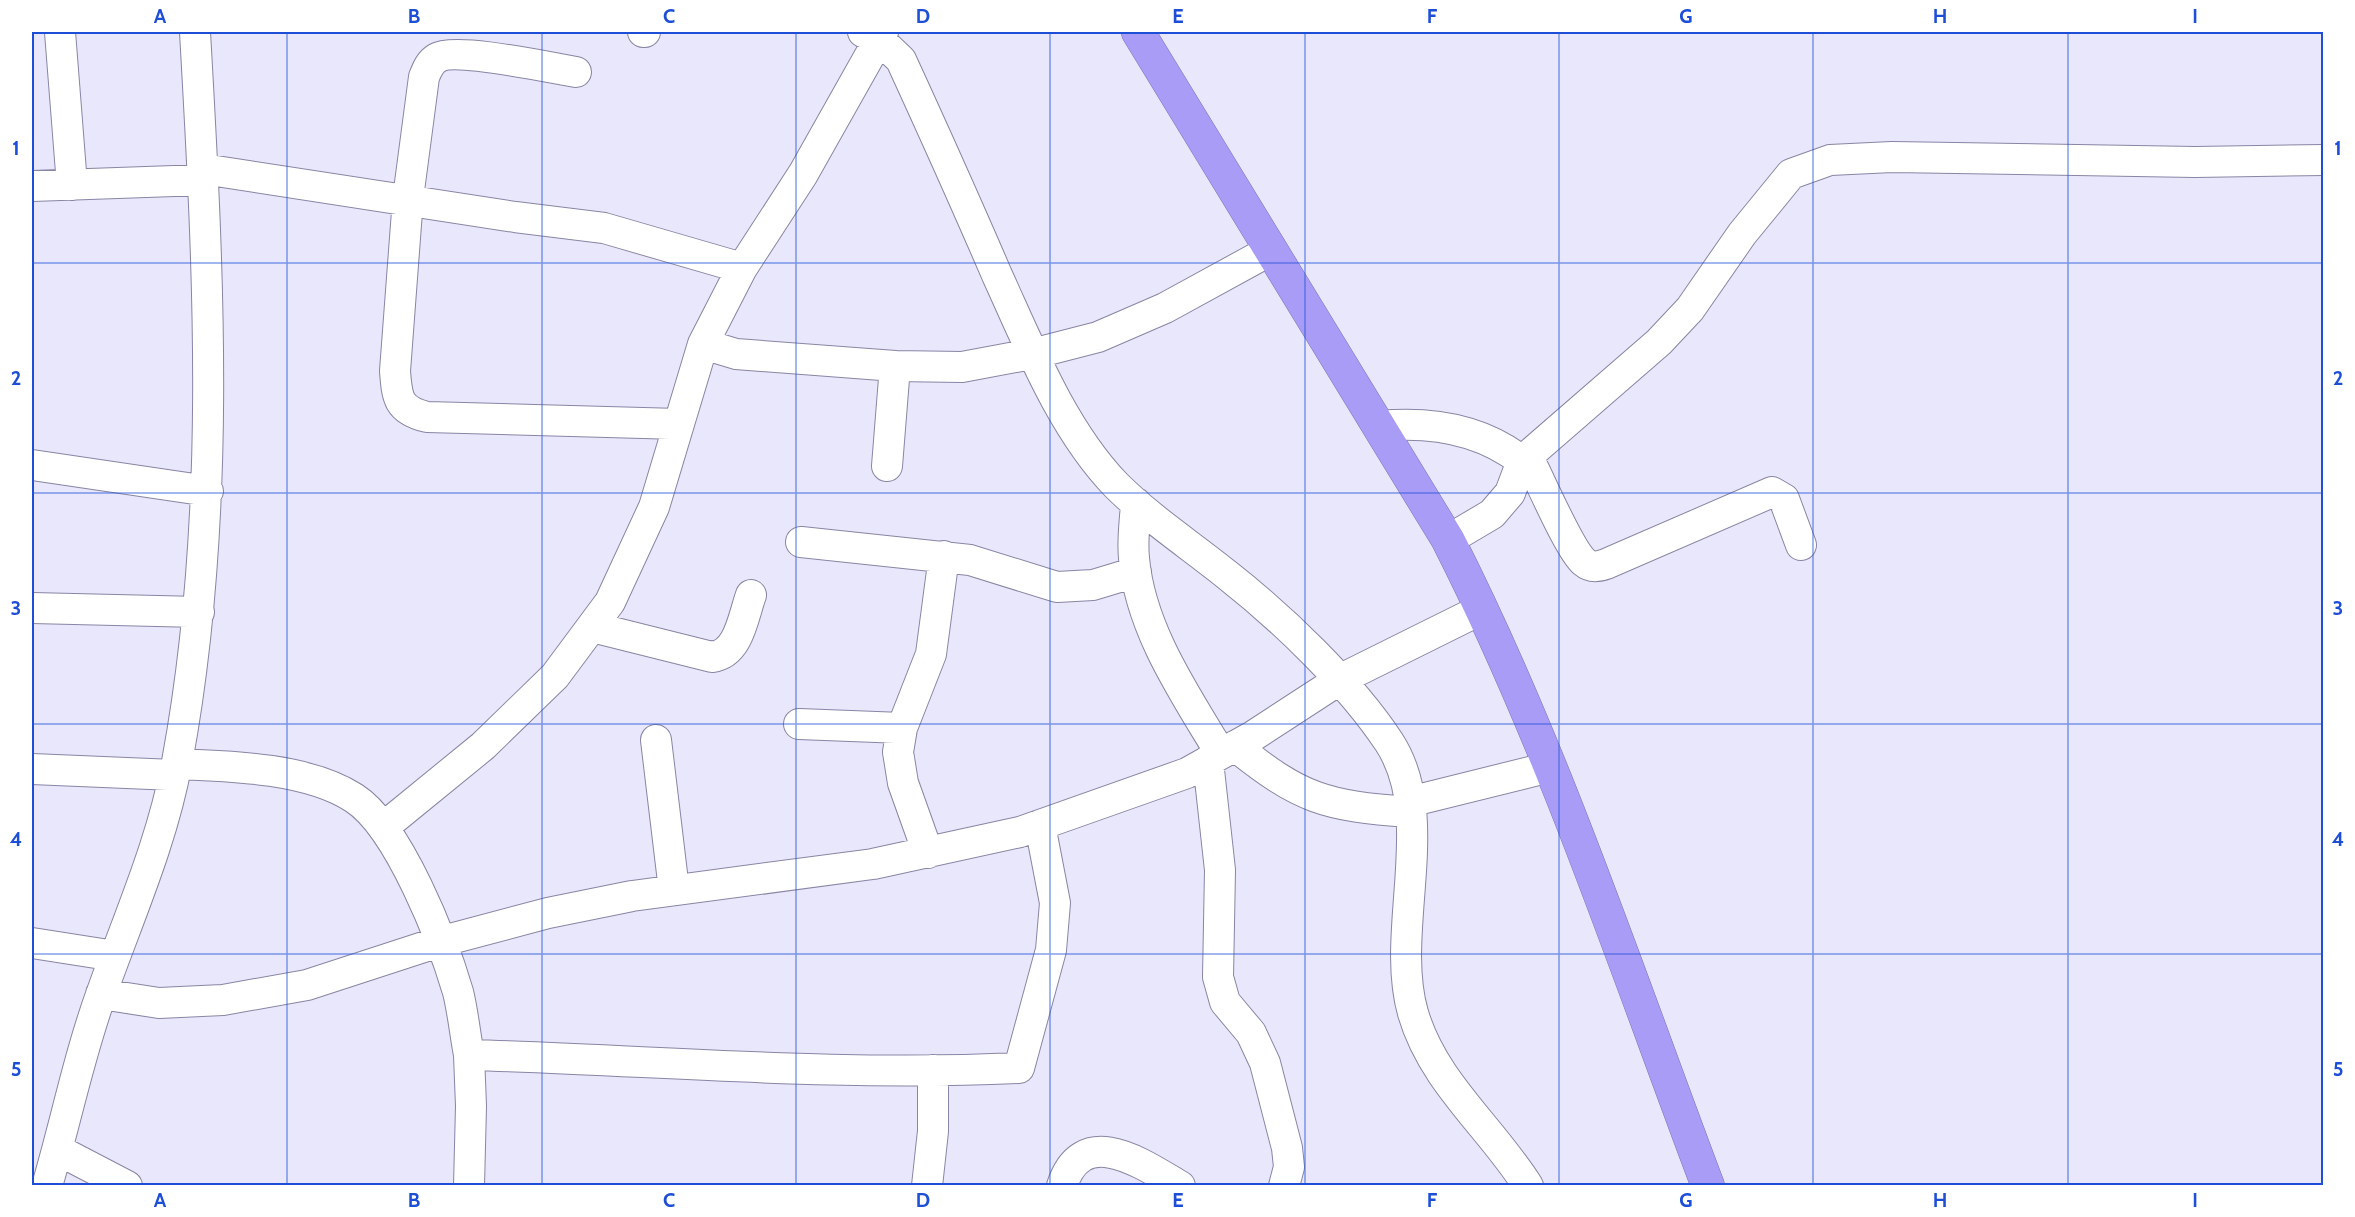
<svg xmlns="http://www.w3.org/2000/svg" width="2355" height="1217" viewBox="0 0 2355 1217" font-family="Cabin,sans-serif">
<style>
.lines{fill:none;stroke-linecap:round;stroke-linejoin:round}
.minor-casing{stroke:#8885a5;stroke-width:32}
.highway-casing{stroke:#7e76b5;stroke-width:34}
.minor{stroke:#fff;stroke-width:30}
.highway{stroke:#a89cf6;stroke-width:33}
.grid{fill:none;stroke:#1d4ed8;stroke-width:1.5;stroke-opacity:0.55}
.neatline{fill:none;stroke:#1d4ed8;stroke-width:2}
.grid-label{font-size:20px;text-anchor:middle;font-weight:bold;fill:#1d4ed8}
</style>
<rect width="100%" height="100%" fill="#e8e7fc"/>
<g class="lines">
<defs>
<path id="minor" d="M60 32 72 185
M643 32H645
M863 32 879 39 901 60C934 132 966 203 997 275 1029 345 1062 429 1116 485 1149 518 1190 545 1226 574 1282 618 1350 683 1389 742 1439 818 1389 930 1413 1013 1433 1082 1491 1127 1528 1186
M576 72C551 68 455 47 437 58 429 63 427 70 424 77L408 198 395 371C397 398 398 410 427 417L679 424
M203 169 515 217 604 228 742 268
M32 186 203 180
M703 344 736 354 895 366 962 367 1032 354 1098 337 1165 308 1271 250
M1379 426C1431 421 1481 429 1522 461
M1528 457C1539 478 1569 549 1584 562 1591 568 1598 567 1606 564L1772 492 1784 499 1801 545
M32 465 208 491
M887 466 895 366
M1136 503C1135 521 1132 540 1134 558 1140 629 1185 694 1221 754
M1448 540 1492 514 1510 493 1522 461 1659 342 1690 309 1742 234 1791 174 1830 160 1892 157 2195 162 2324 160
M801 542 970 560 1057 587 1093 585 1136 572
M32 608 199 612
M592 627 712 657C739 654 743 617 751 595
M799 724 902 728
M656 740 674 890
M1235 746C1301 799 1325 806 1410 812
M1208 761 1220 870 1218 977 1225 1002 1251 1033 1265 1063 1287 1148 1289 1167 1284 1186
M177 764C230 766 308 768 354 798 399 827 443 941 458 992 463 1012 465 1034 469 1055 652 1060 836 1077 1019 1068L1051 950 1055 903 1040 825
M32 769 174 775
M1409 802 1550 767
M385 826 483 746 555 676 610 602 654 507 703 344 742 268 803 174 883 32
M928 853 903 783 898 752 902 728 931 654 944 556
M32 943 115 956
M101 994 159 1003 223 1000 307 985 439 942 548 913 632 896 873 864 1020 832 1187 773 1253 736 1339 680 1482 609
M58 1150 127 1186
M47 1186C66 1121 79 1055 102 992 129 916 162 843 177 762 222 519 209 277 195 32
M469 1186 471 1106 469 1055
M927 1186 933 1131V1070
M1062 1186C1083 1121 1144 1165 1180 1186"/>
<path id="highway" d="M1138 32 1448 540C1553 747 1626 969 1708 1186"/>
</defs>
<use href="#minor" class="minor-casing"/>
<use href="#highway" class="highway-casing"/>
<use href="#minor" class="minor"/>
<use href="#highway" class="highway"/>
</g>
<path class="grid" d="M287 32V1186M542 32V1186M796 32V1186M1050 32V1186M1305 32V1186M1559 32V1186M1813 32V1186M2068 32V1186M32 263H2324M32 493H2324M32 724H2324M32 954H2324"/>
<rect width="2355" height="1217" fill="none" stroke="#ffffff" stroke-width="66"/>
<rect x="33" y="33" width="2289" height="1151" class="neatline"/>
<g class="grid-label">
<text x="160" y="23">A</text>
<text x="414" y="23">B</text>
<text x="669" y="23">C</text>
<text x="923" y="23">D</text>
<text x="1178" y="23">E</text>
<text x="1432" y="23">F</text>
<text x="1686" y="23">G</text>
<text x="1940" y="23">H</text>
<text x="2195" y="23">I</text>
<text x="16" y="155">1</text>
<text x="2338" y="155">1</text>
<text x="16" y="385">2</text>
<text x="2338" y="385">2</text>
<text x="16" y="615">3</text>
<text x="2338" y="615">3</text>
<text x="16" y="846">4</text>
<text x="2338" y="846">4</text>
<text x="16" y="1076">5</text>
<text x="2338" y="1076">5</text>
<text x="160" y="1207">A</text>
<text x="414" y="1207">B</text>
<text x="669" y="1207">C</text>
<text x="923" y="1207">D</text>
<text x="1178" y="1207">E</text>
<text x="1432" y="1207">F</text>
<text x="1686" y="1207">G</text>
<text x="1940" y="1207">H</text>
<text x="2195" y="1207">I</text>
</g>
</svg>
